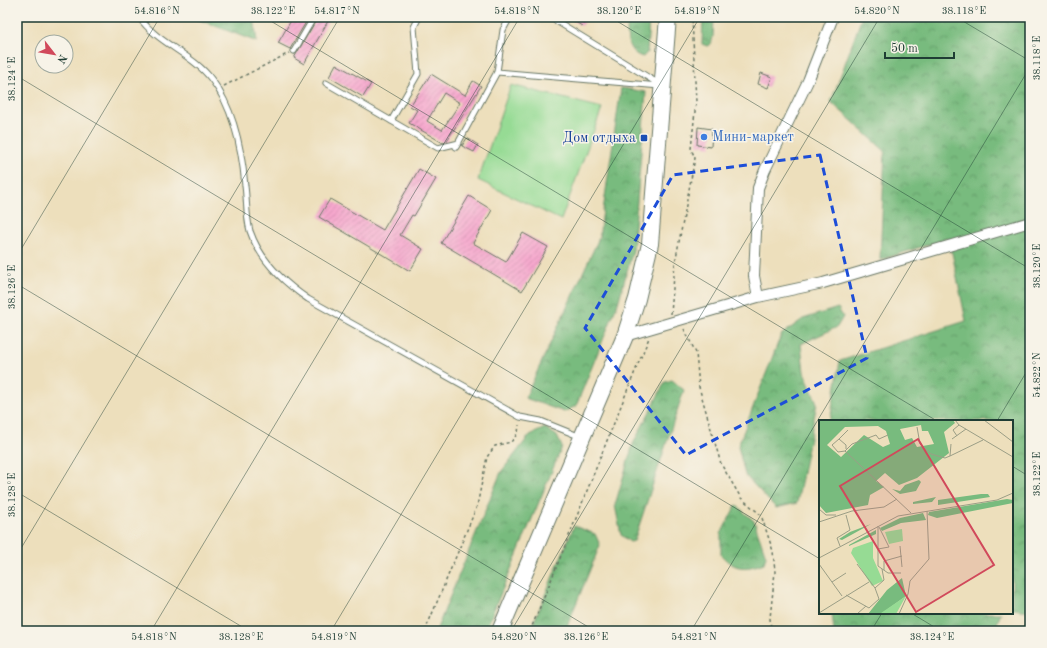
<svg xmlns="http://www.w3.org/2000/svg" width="1047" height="648" viewBox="0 0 1047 648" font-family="'Old Standard TT',serif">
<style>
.forest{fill:url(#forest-crowns);stroke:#4c7c59}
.pitch{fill:#96db94;stroke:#5a8c64}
.building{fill:url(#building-hatch);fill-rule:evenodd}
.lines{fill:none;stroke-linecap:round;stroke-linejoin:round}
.lane-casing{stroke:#677664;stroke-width:7}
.street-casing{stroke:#677664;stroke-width:12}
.primary-casing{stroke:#677664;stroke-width:18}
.path{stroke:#677664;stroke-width:1.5;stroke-dasharray:3 3;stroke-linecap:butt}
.lane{stroke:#fff;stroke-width:5}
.street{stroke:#fff;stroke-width:10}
.primary{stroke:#fff;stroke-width:16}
.marked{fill:none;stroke:#1d4ed8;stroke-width:3;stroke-dasharray:8 5;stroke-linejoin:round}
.ticks{fill:none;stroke:#1f3d34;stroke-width:1;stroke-opacity:0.45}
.shop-dot{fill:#3f7fe0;stroke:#f7f3e8;stroke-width:1.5}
.transit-dot{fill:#1a4fb4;stroke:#f7f3e8;stroke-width:1.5}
.labels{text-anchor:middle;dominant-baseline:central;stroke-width:3;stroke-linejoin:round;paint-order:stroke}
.shop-label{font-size:14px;fill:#366cbe;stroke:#f7f3e8;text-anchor:start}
.transit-label{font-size:14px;fill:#164399;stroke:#f7f3e8;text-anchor:end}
.inset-road{fill:none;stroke:#9b9e86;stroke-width:1}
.view{fill:#d1495b;fill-opacity:0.15;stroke:#d1495b;stroke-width:2}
.inset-edge{fill:none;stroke:#1f3d34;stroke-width:2}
.neatline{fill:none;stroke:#1f3d34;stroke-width:1.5}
.ticks-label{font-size:10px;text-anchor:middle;fill:#1f3d34}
</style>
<defs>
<pattern id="forest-crowns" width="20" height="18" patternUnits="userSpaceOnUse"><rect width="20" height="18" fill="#78bb7e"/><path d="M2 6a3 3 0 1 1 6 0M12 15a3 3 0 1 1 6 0" fill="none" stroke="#629968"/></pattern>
<pattern id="building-hatch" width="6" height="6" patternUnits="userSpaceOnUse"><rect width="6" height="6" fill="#f6a7cd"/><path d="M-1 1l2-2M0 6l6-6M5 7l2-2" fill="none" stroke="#c789a7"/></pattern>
</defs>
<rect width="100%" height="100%" fill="#f7f3e8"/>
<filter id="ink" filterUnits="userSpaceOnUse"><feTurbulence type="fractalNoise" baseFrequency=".025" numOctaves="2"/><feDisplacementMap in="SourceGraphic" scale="8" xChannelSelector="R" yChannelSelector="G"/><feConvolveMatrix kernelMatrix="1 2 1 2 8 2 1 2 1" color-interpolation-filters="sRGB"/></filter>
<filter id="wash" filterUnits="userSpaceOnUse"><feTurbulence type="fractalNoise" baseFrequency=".012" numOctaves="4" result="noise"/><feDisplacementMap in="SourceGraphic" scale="16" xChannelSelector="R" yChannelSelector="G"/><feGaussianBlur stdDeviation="0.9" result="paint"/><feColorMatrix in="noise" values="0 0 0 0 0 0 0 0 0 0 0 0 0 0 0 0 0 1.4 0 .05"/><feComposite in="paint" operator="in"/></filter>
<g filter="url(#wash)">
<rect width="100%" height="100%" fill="#eddfbc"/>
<path class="forest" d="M192 17H254L257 42Z
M628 17H649L647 53 643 57C624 52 627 33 628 17Z
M703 17H714L713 37 711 44 707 46 702 44Z
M862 17H1030V611L1012 609V421H830L840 361 966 321 949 238 880 260 885 151 831 102Z
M621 88 646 92 633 250 618 303 576 406 564 412 525 398 599 238Z
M838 308 843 317 837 327 801 344 804 372 817 403 797 503 776 508 745 475 738 446 781 335 803 319Z
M672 380 684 390 634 541 630 542 621 535 615 505 633 444 665 382Z
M545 428 557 436 562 447 485 631H436L501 472 530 435Z
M736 505 754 521 766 556 764 563C745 570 735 570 721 555V534Z
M574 526 595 534 600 545 565 631H530Z
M832 613H1001L994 631H834Z"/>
<path class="pitch" d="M511 85 602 108 561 220 478 180Z"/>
<g id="blocks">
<path class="building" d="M293 17H309L290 49 278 43Z
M318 17 328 21 304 64 294 58Z
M567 17H587L582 26Z
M336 64 371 84 363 97 329 77Z
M761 73 772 77 768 88 758 84Z
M431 74 465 95 473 81 481 86 446 142 443 143 409 123 417 110 410 106ZM444 93 460 103 442 130 427 121Z
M698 127 712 129 711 147 697 145Z
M467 138 478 145 474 152 462 146Z
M419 169 436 179 414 216 412 215 400 235 423 249 410 271 319 217 330 199 383 230Z
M469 196 492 210 473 243 506 262 523 233 548 247 522 291 441 243Z"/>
</g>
</g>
<g filter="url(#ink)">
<use href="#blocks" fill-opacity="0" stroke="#677664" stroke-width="1"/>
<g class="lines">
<defs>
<path id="lane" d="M139 17C158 44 193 54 212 80 234 109 242 150 245 186 247 200 246 217 250 231 260 260 283 282 308 299L520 417 541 421 581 437
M510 17 503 30 497 72 660 86
M550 17 659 84
M294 51 314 17
M326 83 438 148 459 143
M391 121 418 74 414 27 419 17
M456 147 497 72"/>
<path id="street" d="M758 297 754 276 758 188 765 170 808 81 833 17
M625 336 758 297 823 283 1030 222"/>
<path id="primary" d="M500 631 625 336 637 299 650 244 668 17"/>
</defs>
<use href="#lane" class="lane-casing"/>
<use href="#street" class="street-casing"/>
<use href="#primary" class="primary-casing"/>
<path class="path" d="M224 86 289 53
M671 314 675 263 695 158 691 149 696 102 692 17
M684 329 696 353 699 387 721 464 741 498 761 515 773 551 775 572 770 618 771 631
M425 631 477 506 487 457 495 446 511 442 518 433 519 425
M530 631C571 534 608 435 649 338
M1022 631 1030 615"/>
<use href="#lane" class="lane"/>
<use href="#street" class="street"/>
<use href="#primary" class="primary"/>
</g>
</g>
<path class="marked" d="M820 155 867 358 686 455 585 328 673 175Z"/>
<path class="ticks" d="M264 17 937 421M610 17 1030 269M956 17 1030 61M17 76 820 559M17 256 160 17M17 284 595 631M997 421 1030 366M1012 466 1030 477M17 492 249 631M17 555 340 17M911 613 941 631M151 631 520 17M331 631 700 17M511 631 880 17M691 631 1030 67M871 631 882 613"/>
<circle class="shop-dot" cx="704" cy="137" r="4"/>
<rect class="transit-dot" x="640" y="134" width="8" height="8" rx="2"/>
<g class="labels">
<g class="shop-label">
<text x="712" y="137">Мини-маркет</text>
</g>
<g class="transit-label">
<text x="636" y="138">Дом отдыха</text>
</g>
</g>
<g transform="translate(819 420)">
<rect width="194" height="194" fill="#eddfbc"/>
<path d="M0 0H134L136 3 125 12 130 33 98 58 80 65 66 53 57 61 65 67 51 75 49 85 7 93 0 85ZM102 5 103 11H109L115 24 98 27 93 18 86 20 81 9ZM59 6 67 11 71 24 64 27 45 15 22 37 8 25 26 7ZM100 60 102 62 97 71 81 74 73 69 81 71 86 65ZM162 74H169L171 77 119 85V80ZM117 77 113 82 94 84V82ZM188 79 194 80V83L118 98 109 95 110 92ZM104 93 107 100 82 103 63 111 61 108 81 98ZM52 104 23 120 20 119 31 112ZM57 110V114L30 126V125ZM83 158 87 176 62 194H49L68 170Z" fill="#78bb7e" fill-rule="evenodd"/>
<path d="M54 121V138L64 161 53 166 32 133 34 128ZM87 176 77 194H62V193Z" fill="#96db94"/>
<path d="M83 109 84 121 70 124 66 112Z" fill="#96db94"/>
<path class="inset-road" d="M136 0 140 5 194 37M165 0 194 22M98 7 101 24 112 34 126 38 131 36 132 24M69 15 60 19 57 15 33 24 26 31 92 93M138 16 134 10 140 5M20 19 29 10M133 19 147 9M26 31 19 32 13 25 20 19 27 25V29M131 36 164 20M0 89 7 95H17M0 102 33 91 65 87 78 79M59 106V146L69 153H82M21 126 18 118 31 110 27 95M81 126 83 147M59 129 70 127 60 107M0 138 79 96 178 80 194 73M0 144 23 176M38 144 56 168M65 150V141L83 136M13 162 27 153M27 175 50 188 60 179 56 168 65 160 63 149M0 193 50 162M38 194 47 186M80 194 89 174 91 161 110 139 108 91"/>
<path class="view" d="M99 19 175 145 97 192 21 66Z"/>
<rect width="194" height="194" class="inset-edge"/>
</g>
<rect width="1047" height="648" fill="none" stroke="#f7f3e8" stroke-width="44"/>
<g transform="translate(54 54) rotate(121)"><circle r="19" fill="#f7f3e8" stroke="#a1aaa0"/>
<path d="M0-3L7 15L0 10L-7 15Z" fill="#d1495b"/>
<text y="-6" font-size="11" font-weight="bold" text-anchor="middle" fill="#1f3d34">N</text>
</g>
<path d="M885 52v6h69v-6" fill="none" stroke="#1f3d34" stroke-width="2"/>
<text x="891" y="52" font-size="12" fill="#1f3d34" stroke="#f7f3e8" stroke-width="3" paint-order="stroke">50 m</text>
<rect x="22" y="22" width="1003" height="604" class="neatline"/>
<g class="ticks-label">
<text x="157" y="14">54.816°N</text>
<text x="273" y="14">38.122°E</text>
<text x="337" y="14">54.817°N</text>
<text x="517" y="14">54.818°N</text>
<text x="619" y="14">38.120°E</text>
<text x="697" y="14">54.819°N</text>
<text x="877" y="14">54.820°N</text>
<text x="964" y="14">38.118°E</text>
<text transform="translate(1036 58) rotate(-90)" y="4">38.118°E</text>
<text transform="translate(11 79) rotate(-90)" y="4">38.124°E</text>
<text transform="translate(1036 266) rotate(-90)" y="4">38.120°E</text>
<text transform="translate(11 287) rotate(-90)" y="4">38.126°E</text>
<text transform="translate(1036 375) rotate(-90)" y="4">54.822°N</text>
<text transform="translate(1036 474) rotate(-90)" y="4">38.122°E</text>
<text transform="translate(11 495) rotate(-90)" y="4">38.128°E</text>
<text x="154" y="640">54.818°N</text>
<text x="241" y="640">38.128°E</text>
<text x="334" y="640">54.819°N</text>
<text x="514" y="640">54.820°N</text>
<text x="586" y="640">38.126°E</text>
<text x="694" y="640">54.821°N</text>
<text x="932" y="640">38.124°E</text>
</g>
</svg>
